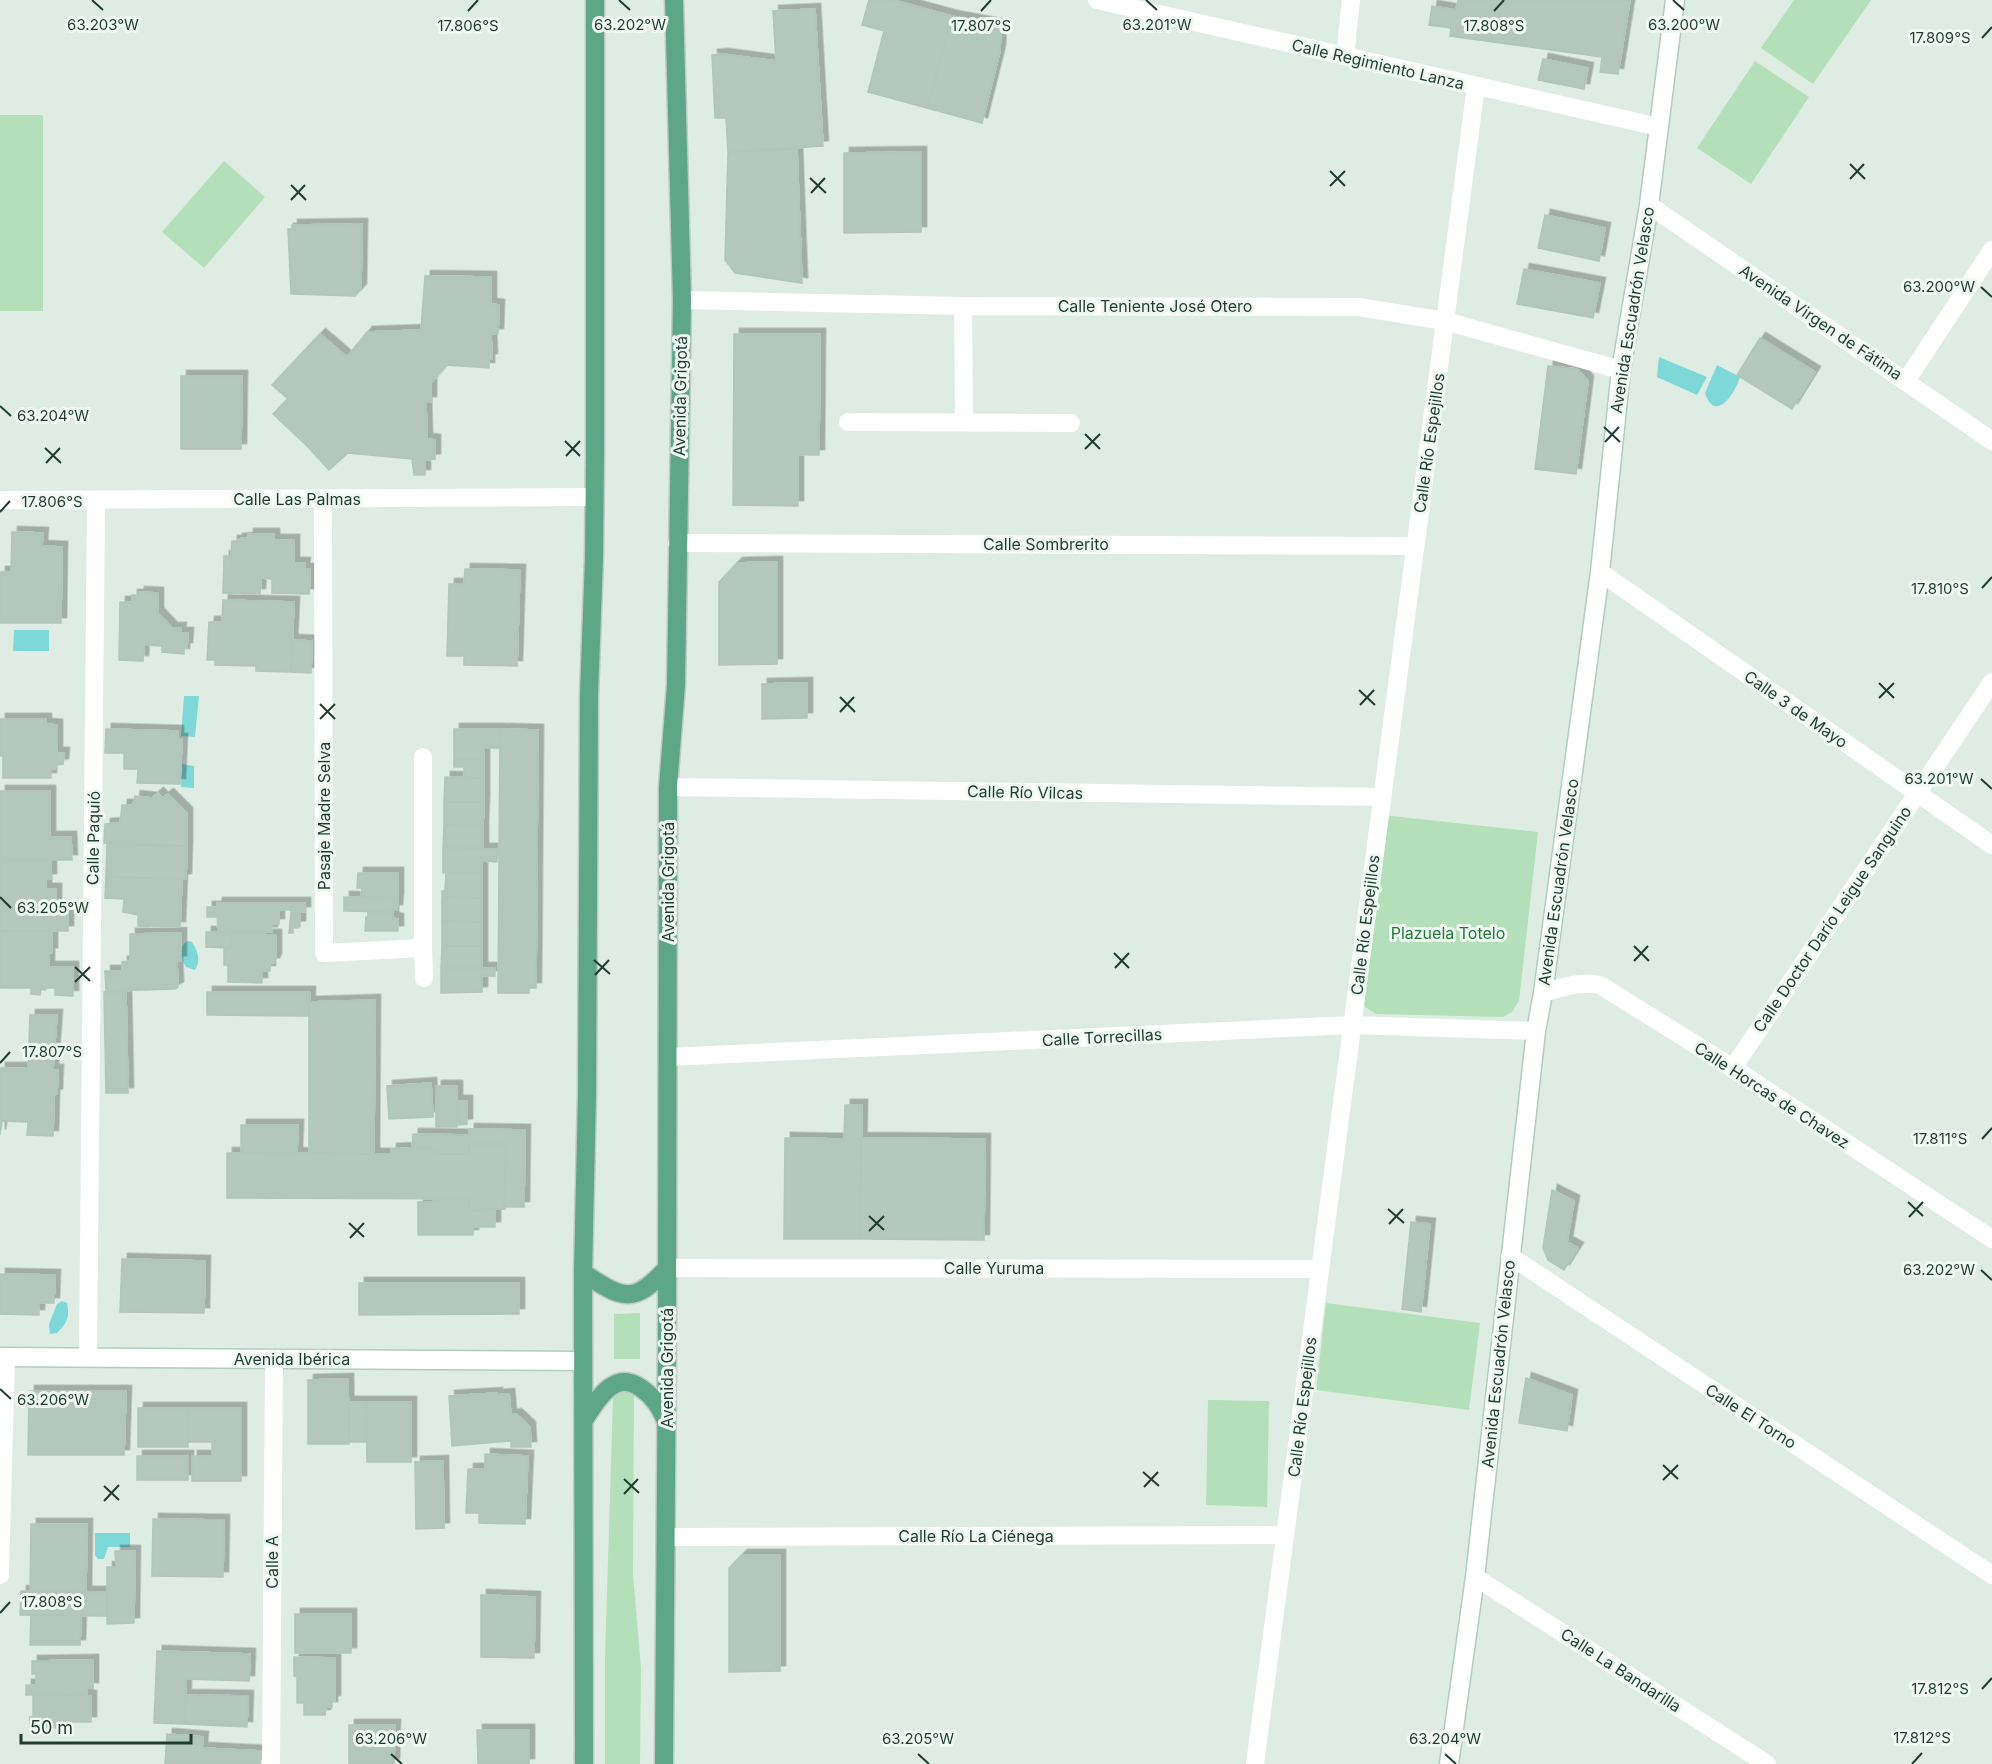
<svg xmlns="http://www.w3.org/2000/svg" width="1992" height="1764" viewBox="0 0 1992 1764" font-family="Inter,sans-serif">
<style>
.green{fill:#b4e0b9}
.water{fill:#7fd8d8}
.building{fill:#b3c7bc;stroke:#b0c6b9;stroke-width:1.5;filter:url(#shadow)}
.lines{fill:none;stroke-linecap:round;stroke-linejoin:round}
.secondary-casing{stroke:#b0cdbe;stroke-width:21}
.primary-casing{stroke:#c0c9c5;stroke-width:21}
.street{stroke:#fff;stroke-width:18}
.secondary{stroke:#fff;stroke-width:18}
.primary{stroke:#5da788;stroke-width:18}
.ticks{fill:none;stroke:#1e3d30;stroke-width:2}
.labels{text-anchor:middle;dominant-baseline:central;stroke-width:6;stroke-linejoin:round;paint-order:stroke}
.street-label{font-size:16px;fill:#1e3d30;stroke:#eff8f2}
.park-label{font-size:16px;fill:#237937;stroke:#eff8f2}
.ticks-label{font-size:15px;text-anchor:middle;fill:#1e3d30;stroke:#eff8f2;stroke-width:6;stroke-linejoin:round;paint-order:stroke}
</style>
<defs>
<filter id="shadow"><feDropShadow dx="5.5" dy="-5.5" stdDeviation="0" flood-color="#0004"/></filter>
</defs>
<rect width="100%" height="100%" fill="#deece4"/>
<path class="green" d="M1794 0H1871L1813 84 1761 48Z
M1755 61 1809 97 1751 184 1697 148Z
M0 115H43V311H0Z
M224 161 265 197 204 268 162 232Z
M1383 815 1538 832 1519 1001 1512 1012 1503 1017 1376 1014 1365 1007 1361 996Z
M1326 1303 1480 1323 1469 1410 1316 1390Z
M640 1313V1359H614V1314Z
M621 1389 634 1393 633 1574 641 1668 640 1764H605V1657L613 1399 614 1395Z
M1208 1400 1269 1401 1267 1507 1206 1505Z"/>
<path class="water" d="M1659 357 1707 377 1697 395 1657 377Z
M1717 365 1740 377C1738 385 1726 409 1714 406 1709 404 1707 398 1705 393Z
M14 630H49V651H13Z
M184 696H199L195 737 181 736Z
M182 764 194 766V788L181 787Z
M188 941 192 942C198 951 201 961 195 970L186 967C181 959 177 946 188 941Z
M62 1301 67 1303C70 1317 67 1323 57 1333L50 1334 49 1324 57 1304Z
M95 1533H130V1547H108L104 1559H98L95 1555Z"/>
<path class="building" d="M869 0H893L952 16 927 108 868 92 884 31 862 25Z
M1458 0H1630L1618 74 1600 72 1602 57 1450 36 1451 28 1429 25 1432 6 1456 10Z
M815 9 823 146 728 152 726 118H715L712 55 723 54 776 61 773 11Z
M952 16 1001 25 1000 51 982 123 927 108Z
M1543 59 1588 68 1584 89 1538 80Z
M797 149 802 283 735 273 725 260 728 152Z
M921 152V232L844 233V153Z
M1545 215 1605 228 1599 261 1538 248Z
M362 224 361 289 355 296 291 294 288 229H292V225Z
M1524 269 1600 283 1593 318 1517 304Z
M425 276 491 277V304L499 305 498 334H491L492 359H489V368L446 365 431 383V402H426L427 439 435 440V459L425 460V475H414L412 459 348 453 329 470 307 446 273 414 288 399 272 385 320 334 347 357 367 332 421 330Z
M734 334H820L819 455H798V506L733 505Z
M1760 338 1815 372 1792 409 1737 375Z
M1548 366 1577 369 1588 381 1576 474 1535 469Z
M181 376H242L241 449H181Z
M12 532 43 533 42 546 62 547 61 623H0V572H11Z
M248 534H274V540H294V563H305L304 569H310L309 594 272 593V579L261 578 260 594 223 593 224 556H231L232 541H237V539L248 538Z
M777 562V664L719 665V582L737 563Z
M465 569 520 570 517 666 464 665V656H447L449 584H464Z
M139 592 158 593V613L172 628H181L180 633H188L187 648H184V654L162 652V646L144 645 143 661 119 660 120 602H132V595H139Z
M223 600 294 602 291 672 256 671V666L215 665V660H207L209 622H222Z
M292 640 312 641 311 673 291 672Z
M807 683V718L762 719V684Z
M0 719H46V724L57 725V753H64L63 764 57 765V768L51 769V778H3V756H0Z
M106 729 178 731V739H182L180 784 137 783 138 769H124V753H105Z
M454 729H500V748H484V759H454Z
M500 729 538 730 536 988H529V993H498Z
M454 759H484V778H464V767H454Z
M445 777 484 778V802H444Z
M0 791H50V837H71L72 860H0Z
M158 793 163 798 168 794 187 813V846L104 843 105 824 120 823 122 805H133L135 796 152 798Z
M444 802H484L483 826 444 825Z
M444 825 483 826V848H443Z
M107 844 187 846 186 879 106 877Z
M443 848 497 849V862L482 861V873H443Z
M0 860H51V879H46V889H56V909H68V931H0Z
M358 873H398V898L361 897 362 888H357Z
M446 873H482V898L442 897V891H445Z
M106 877 182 879 180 927 138 926V915L123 912 124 899 105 898Z
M344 897 398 898 397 910H393V912L344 911Z
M442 897 482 898V922L442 921Z
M217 903H292V910H279V924H272V932H218L217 917H207V907H217Z
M292 903H305V912H300V926L293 927V933H289Z
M368 911 393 912V918L398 919V931H365L366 917H368Z
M442 921 482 922V946H442Z
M0 931H52V953H49V967H73V996L55 995V988H41L40 995 31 994V988H0Z
M206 932H231V948L206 947Z
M231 932H265V935H276V959L274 963H270V971H262V983L228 982V966L224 965V948H231Z
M181 933V961H177L178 987 175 989 106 991 105 971H122V962L130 961V934Z
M442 946H482V968H441Z
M441 968H495V976H482V992L441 993Z
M104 992H126L128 1093H106Z
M207 992H310L309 1016 207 1015Z
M375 1000 374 1154 309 1153V1002Z
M30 1015H57L53 1070H58L57 1094 54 1095 53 1136 27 1135 28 1122 2 1121 0 1135V1068H28Z
M431 1083 433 1117 389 1119 387 1086Z
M436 1086H457V1127H436Z
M458 1101H467V1124L459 1125Z
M845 1105H862L860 1239H784L785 1138 844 1139Z
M241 1125H298L297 1154 241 1153Z
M469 1129 525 1130 524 1207H504L506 1144H469L470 1154H437V1149L412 1148 413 1134 469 1135Z
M861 1138 985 1139 984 1240 860 1239Z
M469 1144H506L505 1209 470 1210 469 1199 227 1198V1153L391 1154V1149L412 1148 437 1149V1154H470Z
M1552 1190 1574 1201 1567 1242 1578 1248 1564 1270 1548 1260 1543 1248Z
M469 1201 470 1210 495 1209V1227H473V1235H418V1202Z
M1411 1222 1430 1224 1421 1312 1402 1309Z
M122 1259 205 1261 204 1313 120 1312Z
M0 1274 55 1275 54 1303H39V1315L0 1314Z
M359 1283H519V1314L359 1315Z
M1526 1378 1572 1395 1567 1431 1519 1423Z
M348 1379 349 1444H308V1380Z
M29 1391H126L124 1455H28Z
M497 1393 496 1395 509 1394 511 1415 516 1414 530 1427 531 1447H511V1441L452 1446 449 1396Z
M349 1402H366V1442H349Z
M366 1402H411V1462H367Z
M138 1408H188V1447H138Z
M188 1408H241V1481H192V1456H212V1442H188Z
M485 1454 528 1456 525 1524 479 1523V1513H466L468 1469H485Z
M137 1456H188V1480H137Z
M443 1461 444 1528 416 1529 415 1462Z
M153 1519 224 1520 223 1577 152 1576Z
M31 1524H87L86 1592 30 1591Z
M115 1551H135L134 1623 107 1624V1567H116Z
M742 1555H780V1671L729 1672V1568Z
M21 1591 107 1592 106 1616 20 1615Z
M481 1595 535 1597 534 1658 481 1657Z
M295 1614H351V1653H295Z
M31 1615H81L80 1645H30Z
M157 1651 250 1654 249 1681 186 1679 185 1724 154 1723Z
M294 1657 335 1658V1701H332V1707H326L325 1715H304V1703H297V1677L294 1676Z
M93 1660V1688H87V1694L26 1695V1685H36V1674H32V1661Z
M33 1694 91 1696V1722H65L64 1728 30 1727V1717H33Z
M186 1695 248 1696 247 1727 185 1724Z
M349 1725H395L394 1764H349Z
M477 1730H529V1764H478Z
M167 1734 203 1737 202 1748 261 1751 260 1764H165Z"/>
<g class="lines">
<defs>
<path id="secondary" d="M0 1357 583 1361
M1449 1764 1475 1577 1536 1031 1543 993 1600 572 1621 370 1649 205 1675 0"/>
<path id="primary" d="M583 1273C622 1298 633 1306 667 1268
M584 1420C597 1400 614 1369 641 1388 654 1397 660 1407 666 1421
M584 1764 583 1273 587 1094 589 695 594 558 595 457V0
M664 1764 667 1335 668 787 676 685 682 300 674 0"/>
</defs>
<use href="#secondary" class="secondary-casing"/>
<use href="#primary" class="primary-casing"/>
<path class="street" d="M1097 0 1659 127
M1345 56 1351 0
M1649 205 1992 441
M682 300 963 306 1358 307 1445 321 1621 370
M963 306 964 422
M1906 381 1992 250
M848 422 1071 423
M323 499 324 953 423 948V757
M0 500 594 497
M677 543 1415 546
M1600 572 1992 845
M668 787 1382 797
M423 948 424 978
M1543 993C1563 987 1580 981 1600 985L1733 1068 1992 1239
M668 1057 1352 1025 1536 1031
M1733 1068 1992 682
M1510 1256 1992 1575
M667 1268 1320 1269
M88 1357 96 500
M666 1537 1285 1535
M0 1575 6 1357
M1475 1577 1767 1764
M271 1764 274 1360
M1255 1764 1476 86"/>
<use href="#secondary" class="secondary"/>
<use href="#primary" class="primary"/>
</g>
<path class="ticks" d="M92 0 103 10M619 0 630 10M1146 0 1157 10M1673 0 1684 10M468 11 478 0M981 11 991 0M1494 11 1504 0M1982 38 1992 27M1850 164 1865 179M1330 171 1345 186M810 178 826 193M1850 179 1864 164M291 185 306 200M1330 186 1345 171M811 193 825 178M291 200 305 185M1981 287 1992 297M0 406 11 416M1604 427 1620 442M1085 434 1100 449M565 441 580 456M1605 442 1619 427M45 448 61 463M1085 449 1100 434M566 456 580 441M46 463 60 448M0 512 10 501M1982 588 1992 577M1879 683 1894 698M1359 690 1375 705M840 697 855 712M1879 698 1894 683M320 704 335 719M1360 705 1374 690M840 712 854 697M320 719 335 704M1981 779 1992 789M0 897 11 908M1634 946 1649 961M1114 953 1129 968M594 960 610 974M1634 961 1648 946M75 967 90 981M1115 968 1129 953M595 975 609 960M75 982 90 967M0 1063 10 1052M1982 1139 1992 1128M1908 1202 1923 1216M1388 1209 1404 1223M869 1216 884 1230M1909 1217 1923 1202M349 1223 364 1237M1389 1224 1403 1209M869 1231 884 1216M350 1238 364 1223M1981 1270 1992 1280M0 1389 11 1399M1663 1465 1678 1479M1143 1472 1159 1486M624 1479 639 1493M1663 1480 1678 1465M104 1486 119 1500M1144 1487 1158 1472M624 1494 638 1479M104 1501 119 1485M0 1613 10 1602M1982 1689 1992 1678M391 1754 402 1764M918 1754 929 1764M1445 1754 1456 1764M1912 1764 1922 1753"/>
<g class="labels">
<g class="street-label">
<text transform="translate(1378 64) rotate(13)">Calle Regimiento Lanza</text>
<text x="1155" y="306">Calle Teniente José Otero</text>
<text transform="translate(1632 310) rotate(-81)">Avenida Escuadrón Velasco</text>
<text transform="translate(1821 322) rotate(34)">Avenida Virgen de Fátima</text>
<text transform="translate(680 396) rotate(-89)">Avenida Grigotá</text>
<text transform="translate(1429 443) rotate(-82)">Calle Río Espejillos</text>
<text x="297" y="499">Calle Las Palmas</text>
<text x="1046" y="544">Calle Sombrerito</text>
<text transform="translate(1796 709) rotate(35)">Calle 3 de Mayo</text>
<text transform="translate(1025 792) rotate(1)">Calle Río Vilcas</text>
<text transform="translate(324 816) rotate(-90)">Pasaje Madre Selva</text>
<text transform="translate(93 838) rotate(-89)">Calle Paquió</text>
<text transform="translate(668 882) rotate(-90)">Avenida Grigotá</text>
<text transform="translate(1558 882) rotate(-82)">Avenida Escuadrón Velasco</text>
<text transform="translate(1832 919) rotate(-56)">Calle Doctor Darío Leigue Sanguino</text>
<text transform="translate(1365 925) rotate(-83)">Calle Río Espejillos</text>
<text transform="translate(1102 1037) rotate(-3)">Calle Torrecillas</text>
<text transform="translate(1772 1095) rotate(33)">Calle Horcas de Chavez</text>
<text x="994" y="1268">Calle Yuruma</text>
<text x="292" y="1359">Avenida Ibérica</text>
<text transform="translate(1498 1364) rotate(-84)">Avenida Escuadrón Velasco</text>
<text transform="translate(667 1368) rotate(-90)">Avenida Grigotá</text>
<text transform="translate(1302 1407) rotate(-83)">Calle Río Espejillos</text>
<text transform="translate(1751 1416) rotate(33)">Calle El Torno</text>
<text x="976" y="1536">Calle Río La Ciénega</text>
<text transform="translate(272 1562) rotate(-90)">Calle A</text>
<text transform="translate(1621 1670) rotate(33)">Calle La Bandarilla</text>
</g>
<g class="park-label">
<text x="1448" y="933">Plazuela Totelo</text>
</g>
</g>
<g class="ticks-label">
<text x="103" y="30">63.203°W</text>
<text x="630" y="30">63.202°W</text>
<text x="1157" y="30">63.201°W</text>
<text x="1684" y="30">63.200°W</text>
<text x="468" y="31">17.806°S</text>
<text x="981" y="31">17.807°S</text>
<text x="1494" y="31">17.808°S</text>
<text x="1940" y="43">17.809°S</text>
<text x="1939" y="292">63.200°W</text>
<text x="53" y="421">63.204°W</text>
<text x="52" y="507">17.806°S</text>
<text x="1940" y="594">17.810°S</text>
<text x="1939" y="784">63.201°W</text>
<text x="53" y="913">63.205°W</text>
<text x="52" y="1057">17.807°S</text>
<text x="1940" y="1144">17.811°S</text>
<text x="1939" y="1275">63.202°W</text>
<text x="53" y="1405">63.206°W</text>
<text x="52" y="1607">17.808°S</text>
<text x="1940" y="1694">17.812°S</text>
<text x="1922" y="1743">17.812°S</text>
<text x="391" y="1744">63.206°W</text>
<text x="918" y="1744">63.205°W</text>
<text x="1445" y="1744">63.204°W</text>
</g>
<path d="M21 1734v9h170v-9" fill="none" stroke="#1e3d30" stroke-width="3"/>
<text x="30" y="1734" font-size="18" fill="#1e3d30" stroke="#eff8f2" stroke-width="4.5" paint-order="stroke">50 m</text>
</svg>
